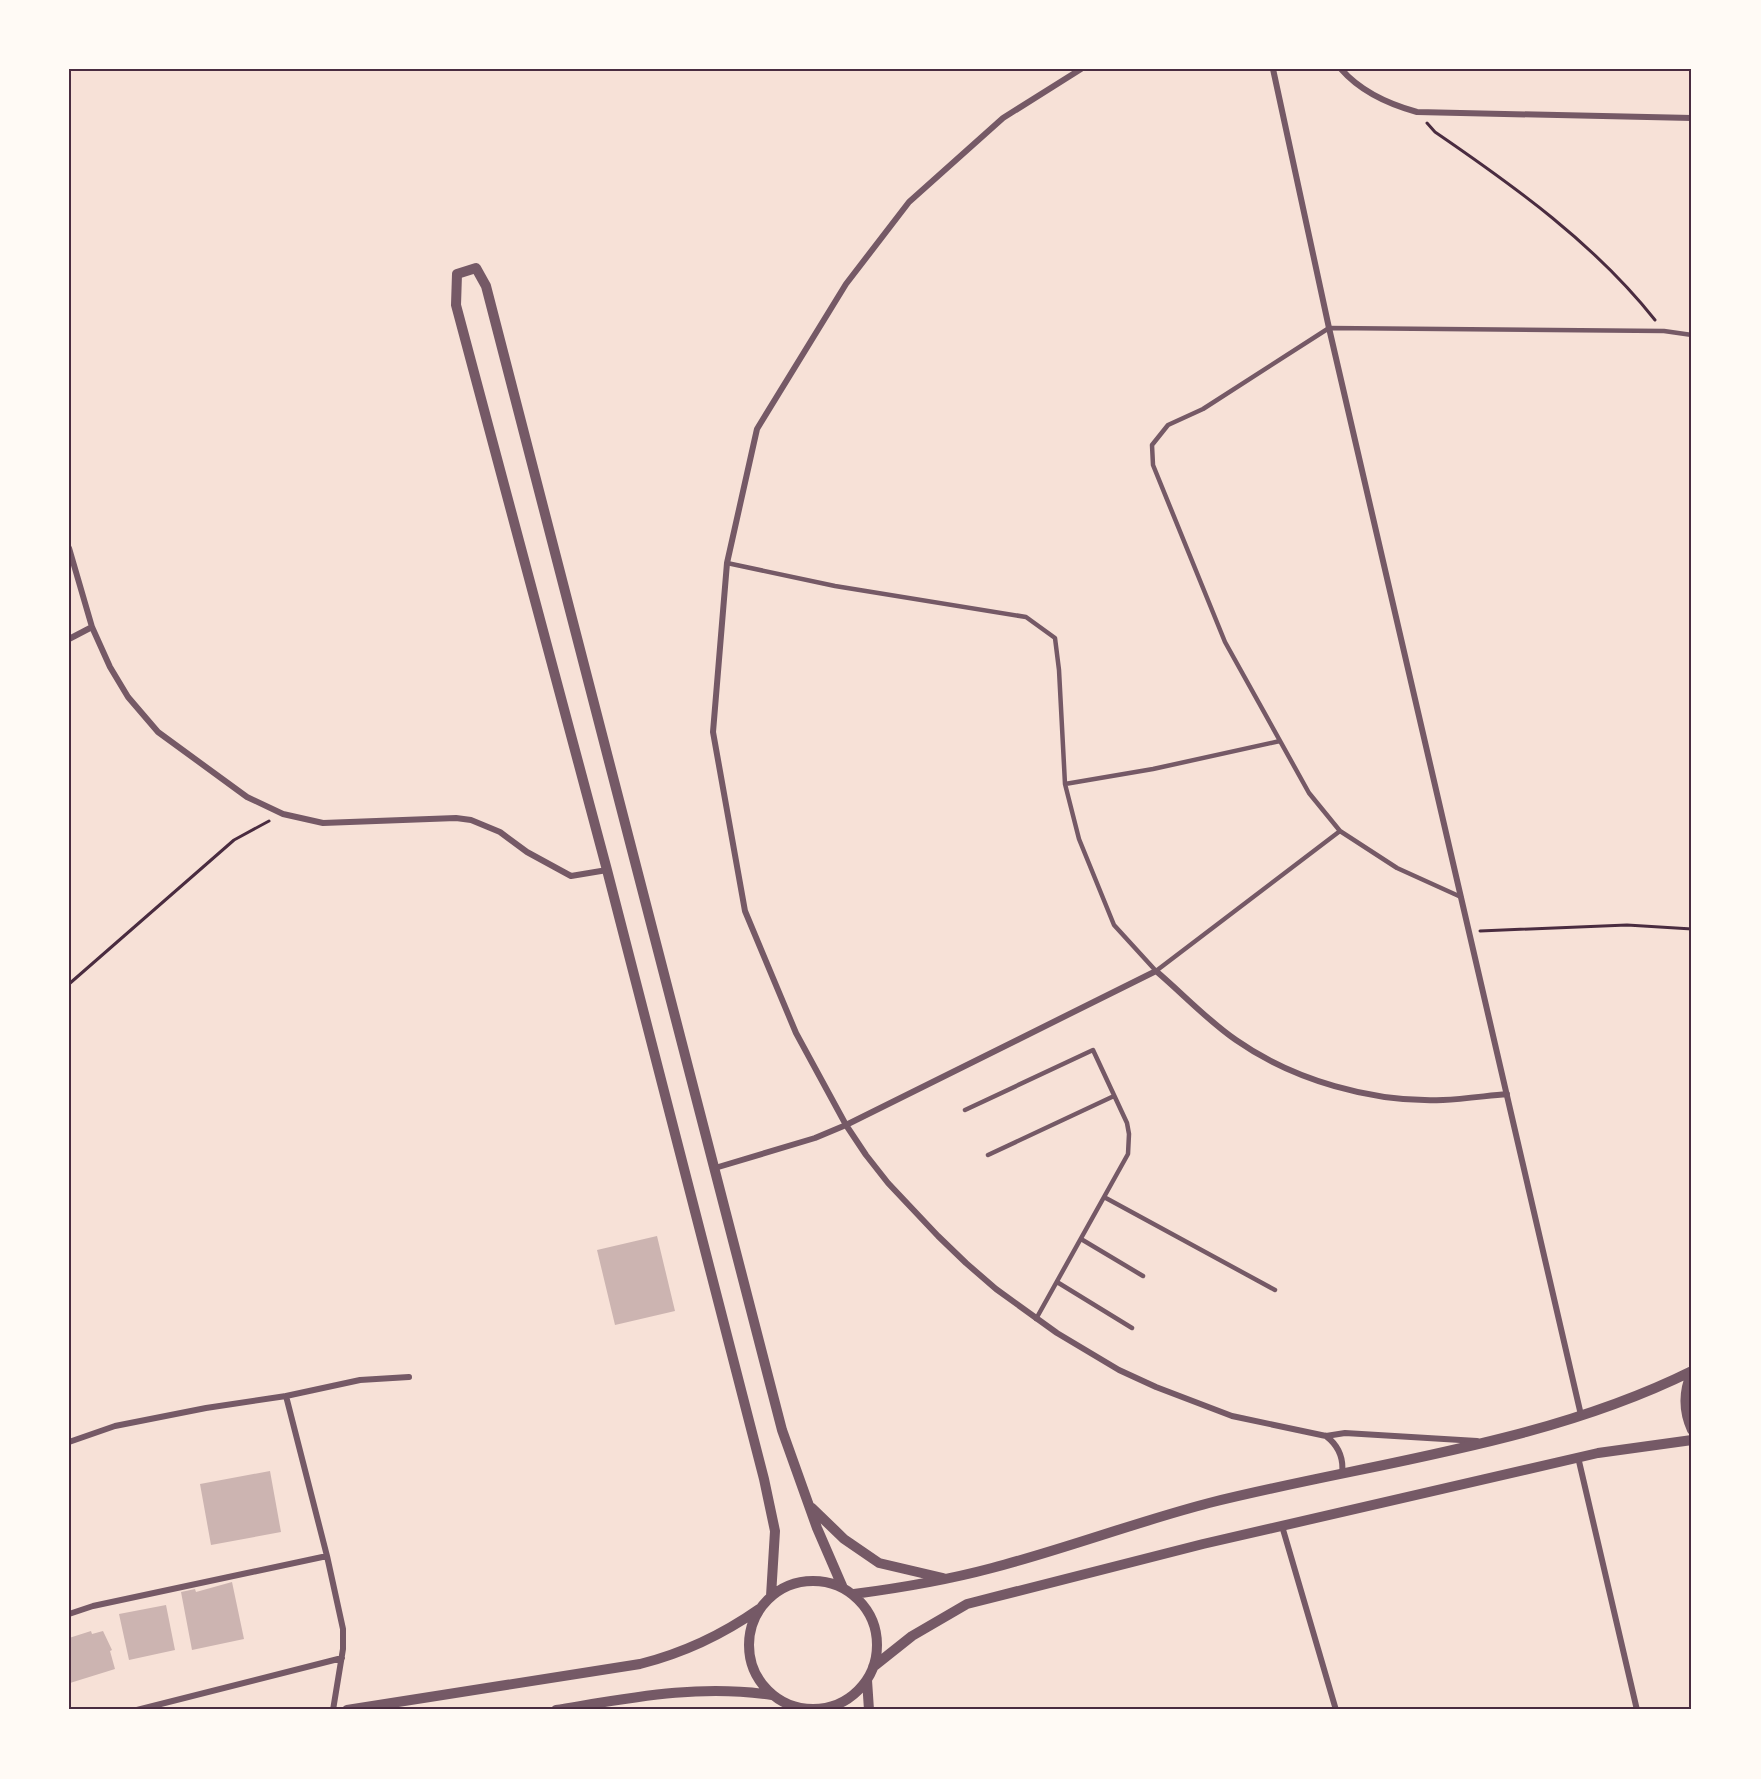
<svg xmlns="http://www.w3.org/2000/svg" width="1761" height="1779" viewBox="0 0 1761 1779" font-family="Roboto,sans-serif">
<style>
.building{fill:#ccb4b1}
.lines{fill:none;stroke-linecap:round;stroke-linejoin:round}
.path{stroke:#4a2c40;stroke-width:3}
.service{stroke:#755966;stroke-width:4.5}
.minor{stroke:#755966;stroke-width:6}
.tertiary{stroke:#755966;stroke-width:10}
.neatline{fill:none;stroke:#4a2c40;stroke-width:2}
</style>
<rect width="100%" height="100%" fill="#f7e1d7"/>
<path class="building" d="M657 1236 675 1311 615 1325 597 1250Z
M270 1471 281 1532 211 1545 200 1484Z
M232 1582 244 1639 192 1650 181 1592 195 1589 196 1592Z
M166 1605 175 1650 129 1660 119 1614Z
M91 1631 92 1634 103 1631 112 1650 110 1651 115 1669 70 1683 69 1638Z"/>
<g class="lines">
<path class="path" d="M1427 123 1435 132C1514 186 1595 244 1655 320
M1480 931 1627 925 1692 929
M69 984 234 840 269 821"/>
<path class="service" d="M727 563 835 586 1026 617 1055 638 1059 670 1065 784 1079 839 1114 925 1156 971 1340 831
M1065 784 1153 769 1280 741
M1461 897 1397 868 1340 831 1309 793 1225 642 1153 465 1152 445 1168 425 1203 409 1329 328 1664 331 1692 335
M965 1110 1093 1050 1127 1123 1129 1134 1128 1154 1036 1319
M988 1155 1114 1096
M1104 1197 1275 1290
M1081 1239 1143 1276
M1057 1282 1132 1328"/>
<path class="minor" d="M1081 69 1003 118 909 202 846 284 757 429 727 563 713 732 745 911 796 1033 846 1125 866 1155 888 1183 938 1236 966 1263 996 1289 1057 1333 1119 1370 1156 1387 1232 1416 1326 1436 1345 1433 1477 1441
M1273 69 1329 328 1581 1415
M1341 69C1361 92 1388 104 1417 112L1692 118
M69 548 92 627 110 667 128 697 158 732 247 797 283 814 323 823 456 818 471 820 500 832 527 852 571 876 607 870
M69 639 92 627
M715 1168 815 1138 846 1125 1156 971C1182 993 1208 1021 1236 1040 1293 1080 1373 1103 1443 1100 1464 1099 1485 1096 1507 1094
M286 1396 327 1556 343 1629V1649L333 1710
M1326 1436C1339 1446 1344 1458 1342 1474
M69 1442 115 1426 206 1408 286 1396 360 1380 409 1377
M1578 1457 1637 1710
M1282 1526 1336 1710
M69 1614 93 1606 327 1556
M137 1710 342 1658"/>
<path class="tertiary" d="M1692 1372C1683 1392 1683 1410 1692 1430
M812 1508 844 1539 879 1563 943 1578
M749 1645a64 64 0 1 1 128 0a64 64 0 1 1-128 0Z
M854 1594C900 1588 947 1580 992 1568 1065 1549 1136 1522 1209 1503 1369 1463 1543 1445 1692 1371
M771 1596 775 1531 764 1479 607 870 456 305 457 274 476 268 486 286 782 1430 817 1528 843 1588
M873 1667 912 1636 967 1604 1203 1544 1598 1453 1692 1440
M867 1680 869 1710
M347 1710 640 1664C684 1653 722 1635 759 1609
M556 1710C630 1698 697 1684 772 1695"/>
</g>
<rect width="1761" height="1779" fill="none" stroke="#fffaf5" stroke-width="141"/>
<rect x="70" y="70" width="1620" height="1638" class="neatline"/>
</svg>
